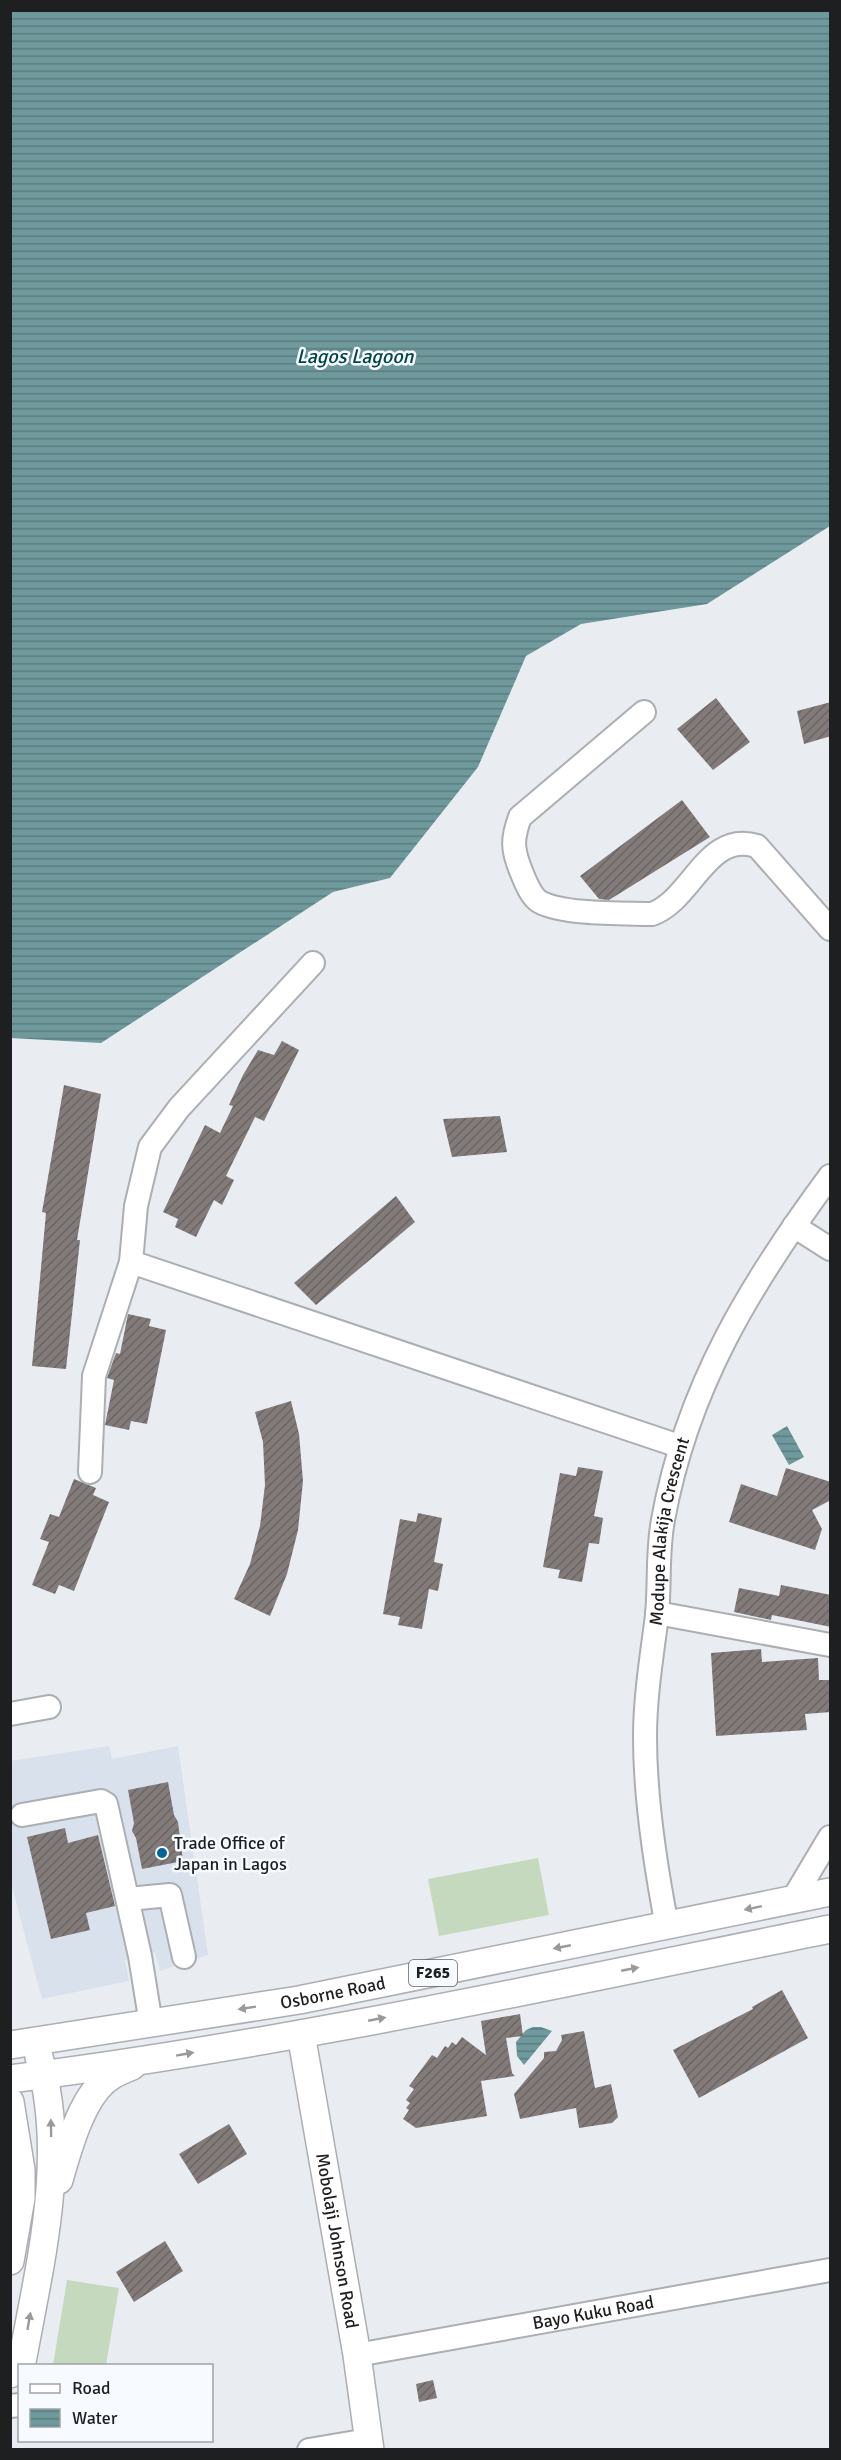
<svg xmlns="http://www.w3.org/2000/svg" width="841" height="2460" viewBox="0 0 841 2460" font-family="Signika,sans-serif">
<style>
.built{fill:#d8e1ec}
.grass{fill:#c5d9bf}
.water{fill:url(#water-rules)}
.building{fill:url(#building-hatch)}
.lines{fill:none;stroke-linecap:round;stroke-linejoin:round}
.minor-casing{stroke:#abaeb3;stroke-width:26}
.major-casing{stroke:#abaeb3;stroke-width:30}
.minor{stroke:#fff;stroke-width:22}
.major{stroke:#fff;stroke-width:27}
.oneway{fill:#9a9a9b}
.poi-dot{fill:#016694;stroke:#f7fafe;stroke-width:2}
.labels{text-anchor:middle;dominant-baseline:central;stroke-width:5;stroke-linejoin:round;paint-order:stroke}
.shield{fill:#f7fafe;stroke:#5f6163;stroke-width:1.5}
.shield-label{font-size:16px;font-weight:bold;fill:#1e1f21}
.street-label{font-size:18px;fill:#1e1f21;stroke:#f7fafe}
.poi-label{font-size:18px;fill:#1e1f21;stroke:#f7fafe;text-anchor:start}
.water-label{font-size:20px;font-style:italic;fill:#004549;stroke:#f7fafe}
</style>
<defs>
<pattern id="water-rules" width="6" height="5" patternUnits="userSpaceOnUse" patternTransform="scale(1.5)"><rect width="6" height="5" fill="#6f999c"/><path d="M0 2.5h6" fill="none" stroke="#5b7c7f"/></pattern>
<pattern id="building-hatch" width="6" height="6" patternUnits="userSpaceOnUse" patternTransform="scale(1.5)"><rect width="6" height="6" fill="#827b7a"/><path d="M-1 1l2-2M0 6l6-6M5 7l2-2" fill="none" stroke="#6a6464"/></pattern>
</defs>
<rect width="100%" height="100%" fill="#e9edf2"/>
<path class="built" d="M109 1746 112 1759 178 1746 208 1955 160 1971 155 1952 125 1960 129 1981 42 1999 11 1883 10 1761Z"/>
<path class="grass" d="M538 1858 549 1915 439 1936 428 1879Z
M67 2280 119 2288 106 2365H53Z"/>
<path class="water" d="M10 11H830V526L707 604 581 624 526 656 478 767 390 878 333 892 101 1043 11 1038Z
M787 1426 804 1457 789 1465 772 1435Z
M533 2027H541L552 2031 524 2065 517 2056 516 2042 526 2030Z"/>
<path class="building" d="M716 698 750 742 713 770 677 729Z
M831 702V736L804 744 797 711Z
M682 800 710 837 609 900 599 899 580 876Z
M282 1041 299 1050 264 1121 255 1117 226 1176 234 1180 222 1205 214 1200 196 1237 175 1227 178 1219 163 1212 205 1125 220 1133 233 1106 229 1105 243 1075 258 1050 274 1055Z
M64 1085 101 1094 77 1240H80L66 1369 32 1366 46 1213 42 1212Z
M500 1116 507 1152 452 1157 443 1119Z
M396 1196 415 1222 316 1305 294 1283Z
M128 1314 151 1319 149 1326 166 1330 147 1424 131 1421 129 1430 105 1425 114 1380 107 1378 116 1353 120 1354Z
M291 1401 299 1434 303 1481 298 1530 287 1574 270 1616 234 1599 250 1564 260 1526 265 1485 263 1442 255 1412Z
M578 1467 603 1471 594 1516 603 1518 599 1544 589 1543 582 1582 558 1578 560 1570 543 1567 560 1473 576 1476Z
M786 1468 831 1482V1500L812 1510 822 1529 815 1550 729 1522 741 1484 777 1496Z
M74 1479 96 1488 93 1495 109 1502 74 1591 59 1585 55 1594 32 1585 49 1542 40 1539 50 1514 59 1517Z
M418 1513 442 1518 434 1562 443 1564 438 1591 429 1589 422 1629 398 1625 400 1617 383 1614 400 1519 416 1522Z
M781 1585 831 1595V1627L772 1615 771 1620 734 1612 739 1588 779 1596Z
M761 1649 762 1662 818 1658 819 1680H831V1712L805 1714 807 1730 716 1736 711 1653Z
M168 1782 174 1815 178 1822 183 1861 142 1869 136 1838 132 1831 134 1823 128 1790Z
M65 1828 68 1843 98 1835 115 1906 86 1913 90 1930 51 1939 27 1837Z
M782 1990 808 2038 699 2098 673 2050 753 2009 752 2007Z
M520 2014 523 2036 506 2038 512 2073 515 2076 481 2081 487 2116 416 2128 403 2119 409 2110 406 2108 410 2103 406 2100 414 2089 409 2086 432 2055 437 2058 445 2046 448 2048 452 2042 456 2045 462 2037 486 2055 481 2021Z
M584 2031 595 2088 611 2084 618 2117 612 2123 579 2128 576 2108 520 2119 514 2094 544 2058V2052L556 2051 562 2040 561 2035Z
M229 2124 247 2154 198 2184 179 2154Z
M165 2241 183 2271 134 2302 116 2272Z
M433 2380 437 2398 419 2402 416 2384Z"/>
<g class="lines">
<defs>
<g id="minor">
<path d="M644 712 520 817C512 839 512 849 521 871 525 881 531 897 540 902 564 915 624 913 652 914 692 900 707 830 757 846L830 929"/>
<path d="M794 1226 830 1249"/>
<path d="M131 1262 136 1206 150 1147 179 1108 313 963"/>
<path d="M90 1472 94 1376 131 1262 679 1446"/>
<path d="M657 1613 830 1645"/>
<path d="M10 1714 49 1707"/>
<path d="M22 1815 101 1801 106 1804 140 1956 151 2024"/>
<path d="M128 1899 170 1895 184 1957"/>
<path d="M793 1899 830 1837"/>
<path id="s1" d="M667 1926C655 1864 645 1800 645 1737 645 1696 652 1655 657 1615 660 1584 657 1551 663 1520 687 1387 751 1283 830 1176"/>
<path id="s2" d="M357 2355 830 2270"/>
<path d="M10 2406 20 2405"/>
<path d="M309 2450 368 2440"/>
</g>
<g id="major">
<path id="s3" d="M301 2034 357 2355 370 2450"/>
<path id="s4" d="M10 2045 299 2000 830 1892"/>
<path d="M10 2079C286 2044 558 1984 830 1929"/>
<path d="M10 2102 21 2170V2198L10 2261"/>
<path d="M59 2180C68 2149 82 2094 111 2076 117 2072 125 2069 132 2066"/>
<path d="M10 2374 22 2362C40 2262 68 2157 39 2057"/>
</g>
</defs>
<use href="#minor" class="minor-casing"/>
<use href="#major" class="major-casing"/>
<use href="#minor" class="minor"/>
<use href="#major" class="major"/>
</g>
<defs><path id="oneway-solid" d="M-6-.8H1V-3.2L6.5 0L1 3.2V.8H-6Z" transform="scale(1.5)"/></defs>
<g class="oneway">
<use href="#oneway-solid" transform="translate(753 1908) rotate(168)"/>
<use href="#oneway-solid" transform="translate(562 1947) rotate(169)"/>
<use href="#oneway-solid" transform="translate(630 1969) rotate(-11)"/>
<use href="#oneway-solid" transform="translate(247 2008) rotate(171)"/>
<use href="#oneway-solid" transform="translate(377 2019) rotate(-11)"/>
<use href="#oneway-solid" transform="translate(185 2054) rotate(-10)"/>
<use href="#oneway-solid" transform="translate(51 2128) rotate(-91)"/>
<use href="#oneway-solid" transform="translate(29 2321) rotate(-80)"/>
</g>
<circle class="poi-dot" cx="162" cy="1853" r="6"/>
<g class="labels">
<rect class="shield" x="409" y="1960" width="48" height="26" rx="4.5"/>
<g class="shield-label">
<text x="433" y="1973">F265</text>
</g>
<g class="street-label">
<text stroke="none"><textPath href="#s1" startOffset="398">Modupe Alakija Crescent</textPath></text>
<text stroke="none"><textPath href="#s4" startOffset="327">Osborne Road</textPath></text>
<text stroke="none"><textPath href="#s3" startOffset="210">Mobolaji Johnson Road</textPath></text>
<text stroke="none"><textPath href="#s2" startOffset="240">Bayo Kuku Road</textPath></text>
</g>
<g class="poi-label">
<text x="174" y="1843">Trade Office of<tspan x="174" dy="21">Japan in Lagos</tspan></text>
</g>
<g class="water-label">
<text x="355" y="356">Lagos Lagoon</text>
</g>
</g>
<rect width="841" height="2460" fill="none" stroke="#1e1f21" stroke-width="24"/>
<rect x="18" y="2364" width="195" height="78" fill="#f7fafe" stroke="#a0a2a6" stroke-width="1.5"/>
<rect x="30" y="2384" width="30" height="9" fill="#ffffff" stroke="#a0a2a6" stroke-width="1.5"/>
<text x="72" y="2394" font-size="18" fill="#1e1f21">Road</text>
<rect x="30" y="2409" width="30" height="18" fill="url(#water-rules)" stroke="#a0a2a6" stroke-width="1.5"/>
<text x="72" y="2424" font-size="18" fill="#1e1f21">Water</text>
</svg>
